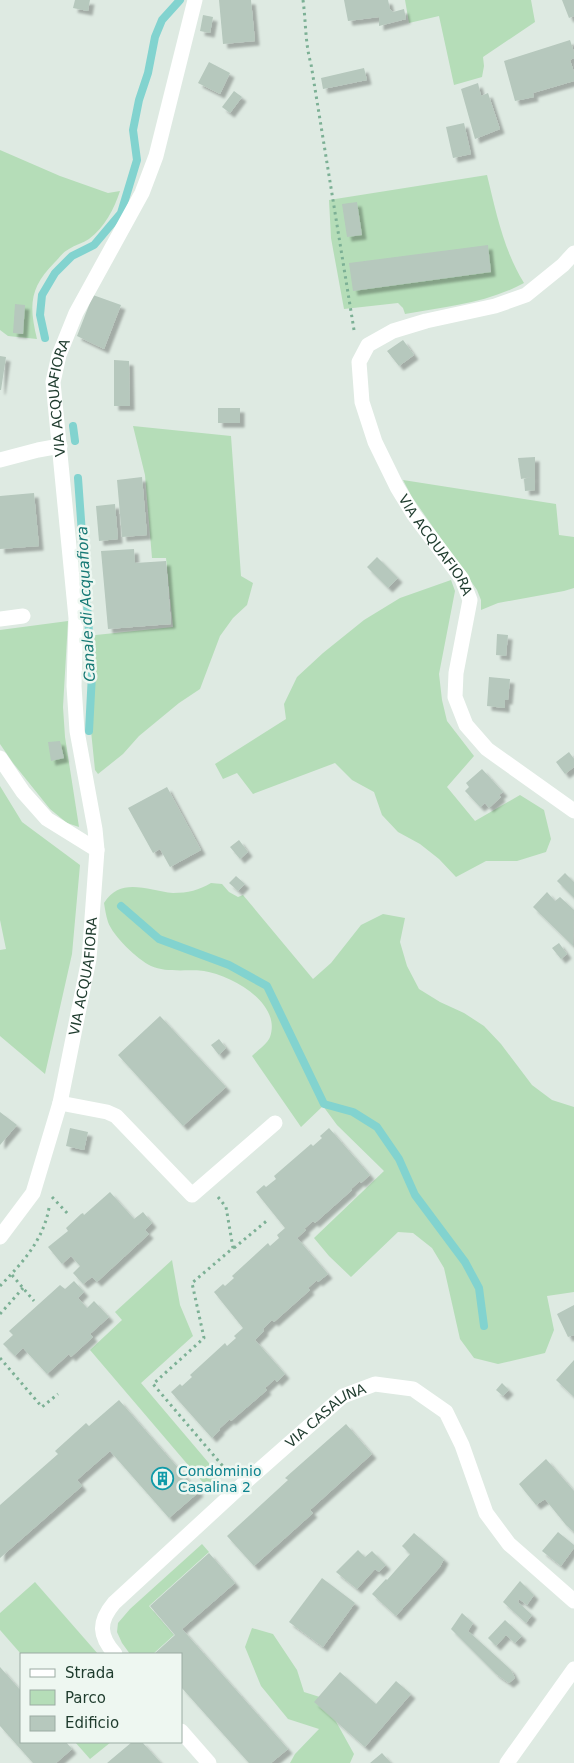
<svg xmlns="http://www.w3.org/2000/svg" width="574" height="1763" viewBox="0 0 574 1763" font-family="'DejaVu Sans',sans-serif">
<style>
.green{fill:#b5ddb8}
.lines{fill:none;stroke-linecap:round;stroke-linejoin:round}
.stream{stroke:#82d3cf;stroke-width:8}
.building{fill:#b6c8bd;filter:url(#shadow)}
.path{stroke:#7cb095;stroke-width:3;stroke-dasharray:2.5 4;stroke-linecap:butt}
.service{stroke:#fff;stroke-width:15}
.minor{stroke:#fff;stroke-width:15}
.labels{text-anchor:middle;dominant-baseline:central;stroke-width:5;stroke-linejoin:round;paint-order:stroke}
.street-label{font-size:14px;fill:#1e3b2d;stroke:#eef7f1}
.culture-label{font-size:14px;fill:#0d838f;stroke:#eef7f1;text-anchor:start}
.water-label{font-size:15px;font-style:italic;fill:#167975;stroke:#eef7f1}
</style>
<defs>
<filter id="shadow"><feDropShadow dx="4.5" dy="4.5" stdDeviation="1" flood-color="#0004"/></filter>
</defs>
<rect width="100%" height="100%" fill="#deeae2"/>
<path class="green" d="M405 0H531L535 22 483 57 484 66 482 77 454 85 439 16 409 23Z
M0 150 60 176 108 193 120 191C114 209 105 227 89 239 83 243 75 245 69 249 63 252 59 258 55 262 29 288 29 306 37 339L8 336 0 330Z
M487 175C496 212 504 251 524 283 488 303 445 307 405 314L403 308 398 303 344 309 331 238 329 200Z
M133 426 231 436 241 576 253 583 247 605 233 618 220 636 200 689 179 703 139 736 123 754 98 774 95 770 90 721 86 636 173 627 166 558H152L145 475Z
M403 480 556 504 559 535 574 537V588L564 591 498 603 481 610V600L477 590 412 497Z
M451 580 455 591 439 674 442 700 447 721 474 756 447 787 475 821 520 795 544 810 551 839 546 852 517 861H486L456 877 439 859 420 844 398 832 382 815 374 792 352 780 335 763 253 794 237 773 223 779 215 764 286 719 284 704 297 677 323 653 364 620 400 598Z
M68 621 63 707 65 737 79 827 67 823 50 809 13 763 0 744V630Z
M0 786 22 822 80 865 72 954 45 1074 0 1036V950L6 949 0 920Z
M211 883 222 884 229 892 238 897 243 895 313 979 331 963 361 925 383 914 405 918 400 942 407 966 419 989 440 1002 464 1013 484 1026 501 1044 532 1085 552 1100 574 1107V1292L547 1296 554 1330 545 1353 498 1364 474 1358 460 1339 444 1268 432 1248 413 1233 398 1232 351 1277 329 1256 314 1238 384 1171 337 1125 323 1106 301 1127 252 1056C257 1051 268 1043 270 1037 282 1003 231 975 204 971 187 969 166 973 151 966 137 959 113 936 108 922 106 916 105 909 104 903 121 876 148 891 173 893 188 893 199 890 211 883Z
M172 1260 180 1305 193 1336 141 1383 219 1475 206 1486 90 1350 122 1320 115 1312Z
M202 1544 209 1552 149 1606 174 1635 153 1654H130L122 1643 117 1632 118 1623 130 1609Z
M35 1582 98 1654H21L0 1630V1613Z
M252 1628 273 1634 297 1670 304 1692 323 1698 354 1754 350 1763H290L295 1754 319 1729 288 1719 261 1686 245 1647Z
M75 1742H111L90 1759Z"/>
<g class="lines">
<path class="stream" d="M45 338 40 315 42 295 55 273 72 256 94 245 121 213 137 160 133 130 139 100 148 73 155 37 162 20 180 0
M73 426 75 441
M78 478 92 674 89 731
M121 906 159 939 229 965 267 986 324 1104 353 1112 377 1127 399 1159 415 1195 465 1262 479 1288 484 1326"/>
</g>
<path class="building" d="M75 0H90L88 11 73 8Z
M219 0H251L255 41 223 44Z
M344 0H388L390 9 393 12 404 9 406 19 379 26V17L348 21Z
M562 0H574V16L569 18Z
M203 15 213 17 210 33 200 31Z
M570 40 574 52V58L570 60 574 72V81L533 93 534 97 515 101 504 61Z
M209 62 230 73 220 94 198 83Z
M364 68 367 80 323 89 321 78Z
M478 83 481 96 488 93 500 129 475 139 461 89Z
M234 91 242 97 230 113 222 107Z
M464 123 471 154 453 158 446 127Z
M357 202 362 235 347 237 342 204Z
M488 245 491 272 353 291 349 263Z
M93 295 121 305 104 349 77 336Z
M15 304 25 305 23 334 13 333Z
M403 340 414 355 399 366 387 351Z
M0 356 6 357 1 390H0Z
M114 360 129 361 130 406H114Z
M218 408H240V423H218Z
M535 457V490L525 491 524 479 535 476 521 479 518 458Z
M142 477 147 535 122 537 117 480Z
M34 493 39 546 0 549V496Z
M115 504 118 539 99 541 96 506Z
M134 549 135 563 166 561 171 624 108 629 101 551Z
M377 557 398 578 388 588 367 567Z
M497 634 508 635 506 656 496 655Z
M489 677 510 679 508 700H505V708L487 706Z
M60 741 64 758 51 761 48 742Z
M569 752 574 759V767L565 774 556 762Z
M482 769 503 792 499 795 501 797 489 808 485 803 480 807 465 791 469 787 466 783Z
M167 787 201 850 170 867 160 849 153 853 128 808Z
M239 840 248 852 240 859 230 847Z
M565 873 574 882V898L557 881Z
M236 876 245 884 238 891 229 883Z
M547 892 555 901 560 897 574 910 573 946 533 907Z
M559 943 567 954 561 959 552 948Z
M160 1016 226 1087 183 1126 118 1055Z
M219 1039 226 1048 219 1055 211 1045Z
M0 1112 17 1125 0 1145Z
M70 1128 88 1132 84 1150 66 1146Z
M329 1128 370 1175 361 1183 360 1181 351 1189 352 1190 315 1223 313 1221 304 1229 306 1230 297 1238 328 1274 318 1282 317 1280 308 1288 310 1290 274 1322 272 1320 263 1329 264 1331 255 1340 285 1374 277 1382 275 1379 265 1388 267 1390 231 1421 230 1419 219 1429 220 1430 212 1438 171 1392 180 1384 182 1386 192 1377 190 1375 225 1343 227 1346 236 1338 234 1336 243 1328 214 1292 223 1284 225 1286 234 1278 232 1276 268 1243 270 1246 279 1238 277 1235 285 1228 256 1192 264 1185 266 1187 276 1179 274 1176 311 1144 313 1146 322 1138 320 1136Z
M110 1192 134 1219 143 1212 152 1223 145 1230 149 1234 97 1282 92 1277 83 1284 73 1273 80 1266 71 1256 62 1264 48 1247 68 1231 66 1228 81 1214 83 1213 84 1215Z
M74 1281 84 1292 78 1298 87 1308 94 1301 109 1317 90 1334 93 1337 71 1357 69 1354 47 1374 23 1348 15 1356 3 1344 13 1335 9 1331 60 1285 65 1289Z
M574 1305V1335L568 1337 557 1314Z
M574 1360V1397L556 1380Z
M502 1383 509 1390 503 1396 496 1390Z
M119 1400 199 1492 169 1518 110 1451 77 1480 82 1486 0 1558V1505L58 1454 55 1451 86 1423 89 1426Z
M346 1424 372 1454 310 1510 313 1513 254 1566 227 1536 288 1480 285 1478Z
M546 1459 574 1491V1532L566 1525 545 1499 536 1505 519 1484Z
M558 1532 574 1545V1548L561 1566 542 1551Z
M414 1533 444 1559 440 1567 396 1616 372 1594 386 1579 387 1580 410 1554 402 1546Z
M358 1550 365 1557 372 1551 386 1565 379 1572 375 1569 357 1589 336 1572Z
M209 1553 235 1583 182 1629 288 1749 271 1763H249L181 1687V1654H154L175 1635 150 1606Z
M322 1578 355 1603 323 1647 289 1622Z
M520 1581 534 1595 527 1605 519 1599 518 1602 532 1615 526 1623 503 1602Z
M462 1613 473 1623 468 1631 511 1670 515 1678 509 1683 496 1674 451 1629Z
M505 1620 522 1636 515 1643 506 1635 496 1646 488 1638Z
M0 1667 21 1691V1742H66L72 1749 56 1763H33L0 1726Z
M340 1672 376 1704 396 1681 411 1694 365 1747 314 1702Z
M132 1742H142L161 1763H107Z
M382 1753 391 1763H370Z"/>
<g class="lines">
<path class="path" d="M303 0C306 22 305 43 311 64L354 330
M52 1197 69 1215
M218 1197 226 1207 233 1248 192 1283 204 1338 153 1384 227 1471
M234 1248 269 1219
M12 1275 34 1301
M0 1286C22 1263 43 1241 49 1208
M0 1314 23 1288
M0 1358 42 1407 58 1394"/>
<path class="service" d="M0 460 38 450 60 446
M0 619 23 616"/>
<g class="minor">
<path id="s1" d="M574 253 563 265 526 295 495 306 426 321 393 331 368 345 359 362 362 402 375 442 397 487 414 515 462 579 470 600 456 673 455 697 466 725 487 749 574 811"/>
<path d="M0 758 23 792 47 819 97 850"/>
<path d="M60 1103 107 1112 116 1116 192 1195 275 1123"/>
<path id="s2" d="M0 1237 33 1193 60 1103 89 959 97 850 95 829 77 731 74 686 76 618 53 382 59 355 76 313 142 193 156 156 195 0"/>
<path id="s3" d="M115 1654C99 1636 98 1622 114 1603L241 1486 343 1396 375 1384 413 1389 446 1412 462 1445 486 1513 509 1544 574 1601"/>
<path d="M181 1731 209 1763"/>
<path d="M507 1763 574 1669"/>
</g>
</g>
<defs>
<symbol id="building-ring" viewBox="-11 -11 22 22"><circle r="9.5" fill="#eef7f1" stroke="#0f9aa8" stroke-width="1.5"/><path d="M-4-6H4V6H1V3H-1V6H-4ZM-2.5-4.3h1.7v1.8h-1.7ZM.8-4.3h1.7v1.8H.8ZM-2.5-1h1.7V.8h-1.7ZM.8-1h1.7V.8H.8Z" fill="#0f9aa8"/></symbol>
</defs>
<g fill-rule="evenodd">
<use href="#building-ring" x="150" y="1466" width="25" height="25"/>
</g>
<g class="labels">
<g class="street-label">
<text stroke="none"><textPath href="#s2" startOffset="861">VIA ACQUAFIORA</textPath></text>
<text stroke="none"><textPath href="#s1" startOffset="452">VIA ACQUAFIORA</textPath></text>
<text stroke="none"><textPath href="#s2" startOffset="278">VIA ACQUAFIORA</textPath></text>
<text stroke="none"><textPath href="#s3" startOffset="341">VIA CASALINA</textPath></text>
</g>
<g class="culture-label">
<text x="178" y="1471">Condominio<tspan x="178" dy="16">Casalina 2</tspan></text>
</g>
<g class="water-label">
<text transform="translate(86 604) rotate(-93)">Canale di Acquafiora</text>
</g>
</g>
<rect x="20" y="1653" width="162" height="90" fill="#eef7f1" stroke="#9baca3"/>
<rect x="30" y="1669" width="25" height="8" fill="#ffffff" stroke="#9baca3"/>
<text x="65" y="1678" font-size="15" fill="#1e3b2d">Strada</text>
<rect x="30" y="1690" width="25" height="15" fill="#b5ddb8" stroke="#9baca3"/>
<text x="65" y="1703" font-size="15" fill="#1e3b2d">Parco</text>
<rect x="30" y="1716" width="25" height="15" fill="#b6c8bd" stroke="#9baca3"/>
<text x="65" y="1728" font-size="15" fill="#1e3b2d">Edificio</text>
</svg>
